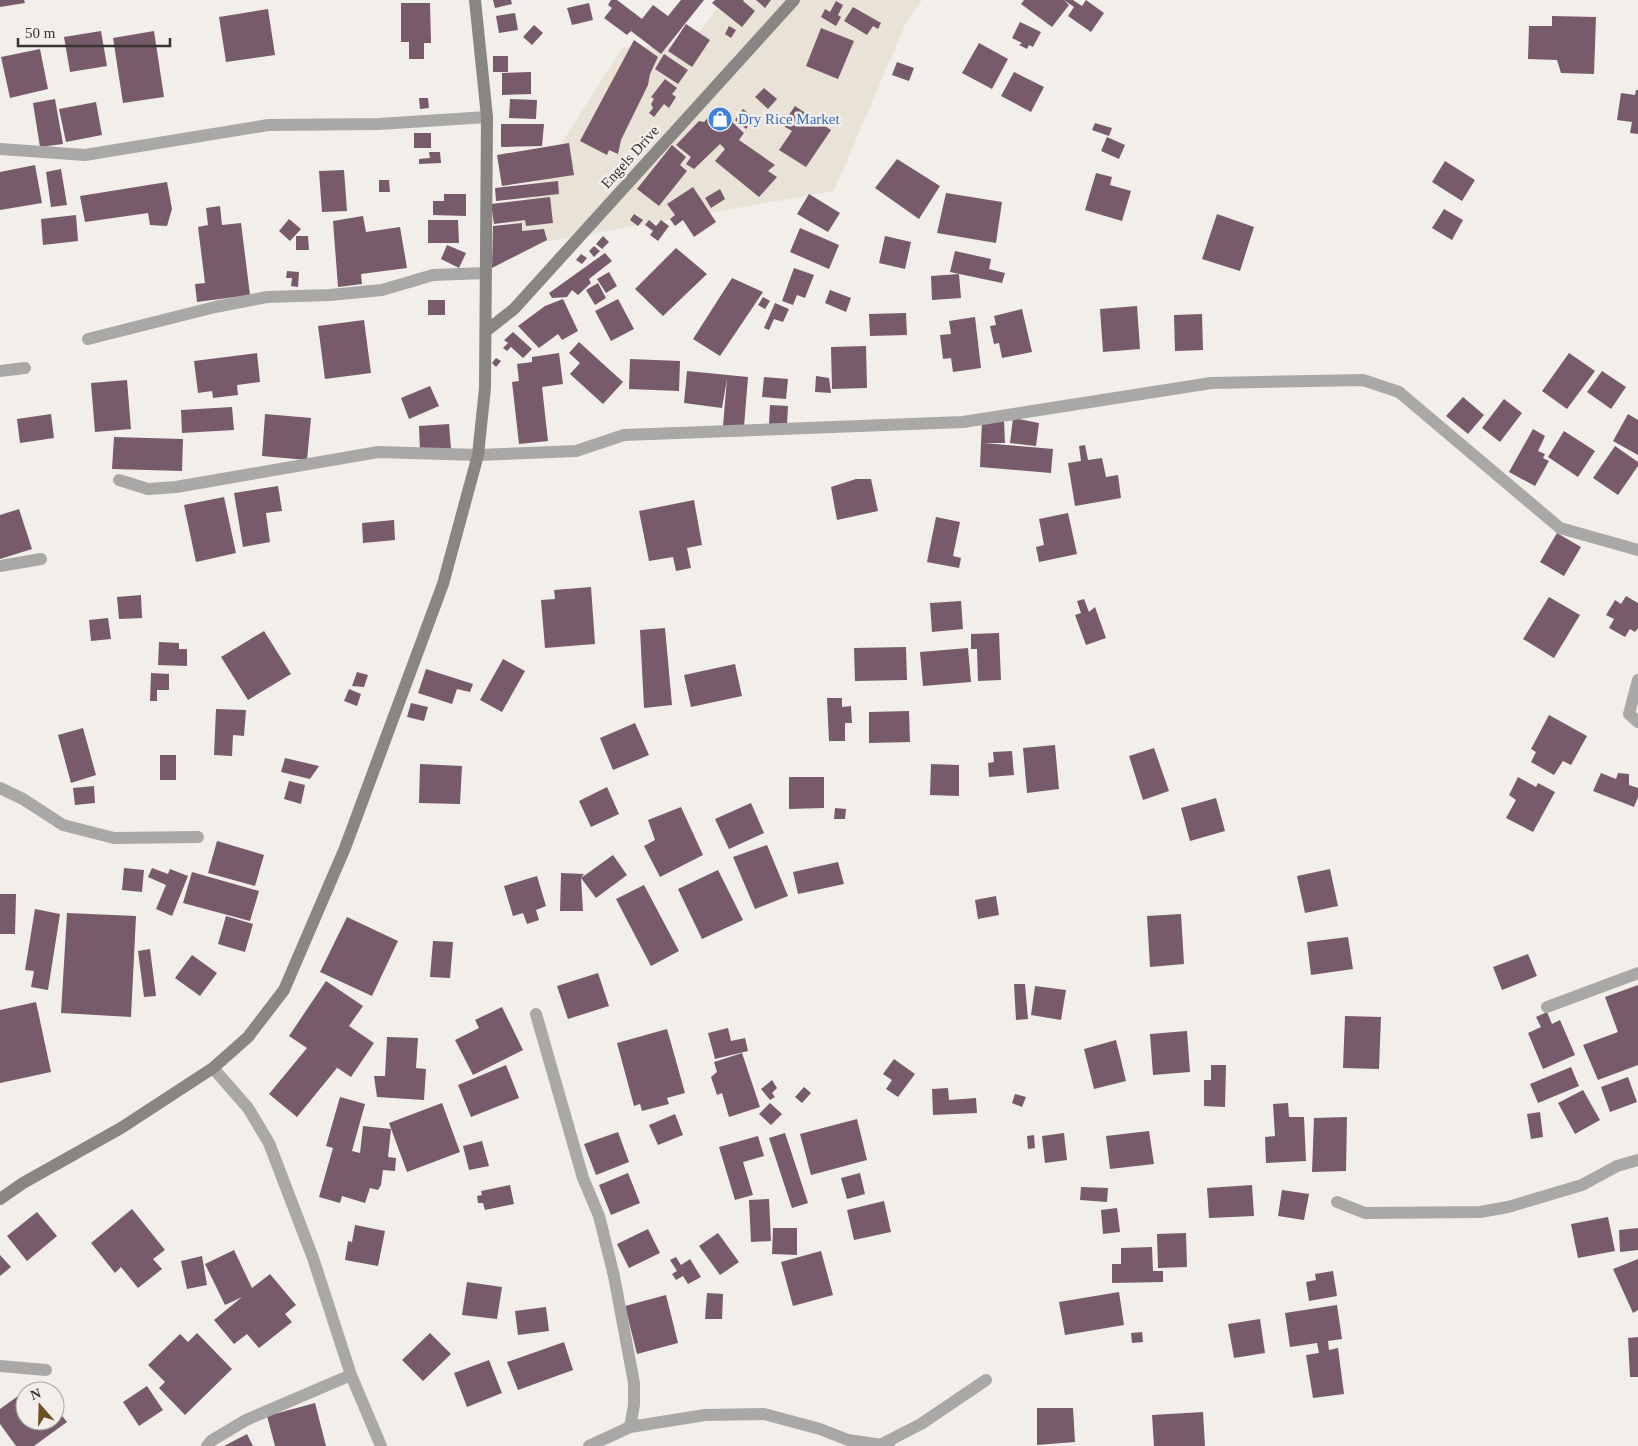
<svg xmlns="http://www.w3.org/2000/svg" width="1638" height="1446" viewBox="0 0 1638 1446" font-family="Georgia,serif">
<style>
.built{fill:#e9e2d6}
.building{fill:#775b6a}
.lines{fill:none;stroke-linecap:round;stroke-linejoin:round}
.street{stroke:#aaa8a7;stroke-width:12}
.secondary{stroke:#898583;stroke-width:12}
.labels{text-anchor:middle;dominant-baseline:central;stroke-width:5;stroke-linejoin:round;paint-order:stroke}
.shop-label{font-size:15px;fill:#366cbe;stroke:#f2efea;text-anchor:start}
.street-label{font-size:15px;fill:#353432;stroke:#f2efea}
</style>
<rect width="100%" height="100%" fill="#f2efea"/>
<path class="built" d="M724 0H922L906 23 834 191 493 251 622 48 690 44Z"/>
<path class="building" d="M0 0H24L25 3 0 7Z
M493 0H511L512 4 495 8Z
M611 0H617L642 19 653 5 668 16 681 0H704L661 54 631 31 627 35 604 18 612 8 608 5Z
M715 0H744L743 1 755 11 742 27 712 3Z
M756 0H771L765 8Z
M1024 0H1073L1082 6 1086 0 1104 13 1091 32 1068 16 1074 7 1064 0 1069 5 1052 27 1021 4Z
M836 1 843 5 838 15 841 17 836 26 821 17 825 9 830 12Z
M401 3H430L431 43H424V59H409V42H401Z
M589 3 593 20 572 25 567 8Z
M853 7 881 23 878 29 873 26 867 35 844 21Z
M268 9 275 55 226 62 219 17Z
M515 13 518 30 499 33 496 16Z
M1552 16 1596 17 1594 74 1561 73 1557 60 1528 59 1529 26H1552Z
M1020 22 1041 32 1033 47 1029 45 1027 49 1019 45 1022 43 1012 38Z
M686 24 710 40 692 67 668 51Z
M534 25 543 33 532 45 523 37Z
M729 26 736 30 731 38 725 34Z
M821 28 854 41 838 79 806 66Z
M101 31 107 66 70 72 64 37Z
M154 31 164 97 123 103 113 38Z
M634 40 658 57 650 74 648 85 621 140 618 154 609 150 607 155 580 141Z
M979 43 1008 59 992 89 962 73Z
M40 49 48 89 10 98 1 57Z
M664 54 688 70 678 84 655 69Z
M493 56H508V72H493Z
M897 62 914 68 909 81 892 75Z
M531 72V94L502 95V73Z
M1014 72 1044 87 1031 112 1001 96Z
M665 79 677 88 672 94 676 97 669 108 664 104 654 117 649 113 653 108 651 104 654 99 651 97Z
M764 88 777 99 768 109 755 97Z
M1636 90H1638V134L1630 133 1632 122 1617 120 1621 93 1635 95Z
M419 98H428L429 108 420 109Z
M55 99 63 144 40 147 33 103Z
M510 99 537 100 536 119 509 118Z
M96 102 102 135 66 142 59 109Z
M795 106 831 130 806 167 779 150 792 131 782 125Z
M717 108 744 133 739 140 775 165 768 171 777 177 759 197 715 161 725 149 720 144 694 169 686 164 691 157 676 145 699 121 704 122Z
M743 109 754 118 746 129 735 120Z
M1095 123 1112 128 1109 136 1092 130Z
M501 124H544L542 146 501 147Z
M414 133H431V148H414Z
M1107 137 1125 145 1119 159 1101 151Z
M569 143 574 175 502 186 497 155Z
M672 145 686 157 680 165 687 171 659 206 637 189Z
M429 152H440L441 163 419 164V159L430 158Z
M897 159 940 186 919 219 875 188Z
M1445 161 1475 180 1462 201 1432 182Z
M35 165 42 203 0 210V172Z
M61 169 67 205 51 207 46 172Z
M344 170 347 211 322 212 319 171Z
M1096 173 1112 177 1110 185 1131 191 1122 221 1085 210Z
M379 180H389L390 192H379Z
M558 181 559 194 496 201 495 188Z
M167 182 172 209 167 226 150 225 148 213 85 222 80 196Z
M693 187 716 222 694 237 683 220 675 226 670 219 675 215 667 204Z
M720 189 725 199 711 208 705 198Z
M946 193 1002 202 996 243 937 233Z
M444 194H466V216L433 215V201H444Z
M809 194 840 213 828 232 797 214Z
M550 197 553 223 526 226 525 220 494 224 491 204Z
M220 206 222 225 241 223 250 295 197 302 195 284 205 283 198 227 208 225 206 208Z
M1444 209 1463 220 1452 240 1432 228Z
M634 214 643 220 638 226 630 220Z
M1217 214 1254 227 1240 271 1202 259Z
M76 215 78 241 43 245 41 219Z
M363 216 366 232 400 227 407 268 361 274 362 284 338 287 333 221Z
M289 219 301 229 290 241 279 231Z
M428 220H458L459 243H428Z
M649 220 656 226 661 220 669 226 658 241 650 235 653 231 645 225Z
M522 223V231L544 229 547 240 492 268 493 226Z
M800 228 839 245 829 269 790 252Z
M296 236H308L309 250H296Z
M603 236 609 242 602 249 596 244Z
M885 236 911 242 905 269 879 263Z
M447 245 466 253 459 268 441 259Z
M594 246 600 251 594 257 589 251Z
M676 248 707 274 663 316 635 289Z
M955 251 991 259 989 269 1005 273 1002 283 950 272Z
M605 253 612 261 589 279 591 283 578 295 572 290 567 297 552 298 549 293Z
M581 254 587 258 582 264 576 260Z
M794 268 814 275 805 298 797 295 793 305 782 301Z
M287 271 299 272 298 287 291 286 292 278H286Z
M609 272 617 286 606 293 597 279Z
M959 274 961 298 932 300 931 276Z
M732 278 763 292 720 356 693 339Z
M598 283 606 298 595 305 586 290Z
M830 290 851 298 846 312 825 303Z
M763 297 770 301 765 309 758 305Z
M563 299 578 331 562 340 558 334 539 348 518 326 545 306Z
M618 299 634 329 611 341 595 311Z
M428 300H445V315H428Z
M775 303 789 309 783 322 774 319 769 330 764 328Z
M1137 306 1140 349 1103 352 1100 309Z
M1022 309 1032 352 1002 358 999 343 994 344 990 326 996 325 994 316Z
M906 313 907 335 870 336 869 314Z
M1202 314 1203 350 1175 351 1174 315Z
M975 317 981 368 953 372 951 358 943 359 940 335 951 334 949 321Z
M364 320 371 373 325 379 318 326Z
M513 332 532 349 523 358 511 347 507 351 503 348 508 343 504 340Z
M579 342 623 382 603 404 570 374 580 363 569 353Z
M866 346 867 388 832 389 831 347Z
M257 353 260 382 237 385 238 395 213 398 212 391 198 393 194 361Z
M559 353 563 384 542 387 548 441 519 444 512 382 519 381 517 364 532 362V357Z
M1569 353 1595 371 1567 409 1542 391Z
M496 358 501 361 496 367 492 363Z
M630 359 680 361 679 391 629 389Z
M687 371 748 377 744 427 723 426 727 379 722 408 684 403Z
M1602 371 1626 387 1611 409 1587 392Z
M816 376 829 378 831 393 815 392Z
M764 377 788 379 786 399 762 397Z
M127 380 131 429 95 432 91 383Z
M430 386 439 406 409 419 401 398Z
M1463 397 1484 415 1468 434 1446 416Z
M1504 399 1522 413 1500 442 1482 428Z
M770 405 788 406 787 425 769 424Z
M232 407 234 430 182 433 181 410Z
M51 414 54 438 20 443 17 419Z
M265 414 311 418 307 460 262 456Z
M1628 414 1638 420V455L1613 441Z
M1013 418 1039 423 1036 446 1010 443Z
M982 420 1004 421 1005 443H984L1053 449 1051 473 980 467Z
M449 424 451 449 420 451 419 426Z
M1533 429 1545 436 1538 451 1545 454 1543 458 1549 461 1535 486 1509 472Z
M1564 431 1595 451 1578 477 1548 457Z
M114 437 183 439 182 471 112 469Z
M1085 445 1088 460 1102 458 1106 477 1118 475 1121 498 1075 506 1068 463 1081 461 1079 446Z
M1615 446 1638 462V466L1618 495 1593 478Z
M856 479H871L878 511 837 520 831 487Z
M278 486 282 511 266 513 270 542 243 547 234 493Z
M224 497 236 553 196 562 184 505Z
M694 500 702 545 687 548 691 568 676 571 673 557 649 561 639 511Z
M19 509 32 549 0 559V515Z
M1068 513 1077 554 1039 562 1036 547 1044 545 1039 519Z
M936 517 960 522 953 556 961 558 959 568 927 562Z
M394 520 395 540 363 543 362 523Z
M1557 533 1581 547 1564 576 1540 562Z
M591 587 595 644 545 648 541 600 555 599 554 590Z
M141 595 142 618 119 619 117 597Z
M1626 596 1638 603V628L1635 632 1630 629 1625 637 1609 628 1614 619 1606 615 1615 600 1621 604Z
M1549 597 1580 615 1554 658 1523 639Z
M1084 599 1089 612 1095 607 1106 638 1086 645 1075 615 1081 613 1077 601Z
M961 601 963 629 932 632 930 603Z
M108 618 111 639 91 641 89 620Z
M665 628 672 705 644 708 640 630Z
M264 631 291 674 248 700 221 657Z
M999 633 1001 680 978 681 977 649H971V634Z
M159 642 179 643V649H187V666L158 665Z
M906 647 907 680 855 681 854 648Z
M968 648 971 682 923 686 920 652Z
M503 659 525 671 502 712 480 700Z
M735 664 742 696 691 707 684 675Z
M426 669 473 684 470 692 457 689 452 704 418 693Z
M357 672 368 675 364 687 352 686Z
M151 673 169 674V690H157V701H150Z
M349 689 361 694 357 706 344 701Z
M827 698H842V707L851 706 852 723H845V741H829Z
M411 703 428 707 424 721 407 717Z
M216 709 246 710 244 736 233 735 232 756 214 755Z
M909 711 910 742 869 743V712Z
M1549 715 1587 736 1571 765 1563 761 1554 775 1531 762 1536 752 1531 749Z
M635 723 649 755 613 770 600 738Z
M83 728 96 775 71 783 58 735Z
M1055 745 1059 789 1027 793 1023 748Z
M1154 748 1169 791 1143 800 1129 756Z
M1012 751 1014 775 989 777 988 763 994 762 993 752Z
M160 755H176V780H160Z
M285 758 319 766 310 779 281 772Z
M420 764 462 766 460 804 419 803Z
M931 764 959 765V796L930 795Z
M1601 773 1616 779 1618 773 1629 774V785L1638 788V797L1634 807 1593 791Z
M789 777H824V808L789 809Z
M1518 777 1536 787 1538 783 1555 792 1533 832 1506 818 1516 800 1509 795Z
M289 781 305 785 301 804 284 799Z
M94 786 95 803 75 805 73 788Z
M607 787 619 814 591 827 579 801Z
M1216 798 1225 831 1190 841 1181 808Z
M751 803 764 833 729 849 715 819Z
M681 807 703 855 660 877 644 846 655 840 648 820Z
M835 808 846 809 845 819H834Z
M217 841 264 855 255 886 208 873Z
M767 845 788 896 755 909 733 857Z
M613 855 627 875 596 898 581 878 583 911H560L561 873 584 874 581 878Z
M838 862 844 884 798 894 793 872Z
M124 868 144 870 142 892 122 890Z
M152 868 168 874 170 869 188 876 172 916 156 909 166 885 148 877Z
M1330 869 1338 906 1305 913 1297 876Z
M718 870 743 920 702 939 678 889Z
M192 872 259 891 250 921 183 903Z
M537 876 546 906 536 910 539 920 527 924 523 913 513 916 504 886Z
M644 885 679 951 651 966 616 899Z
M0 894H16L15 934H0Z
M996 896 999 915 978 919 975 900Z
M35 909 60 914 48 990 31 987 34 971 25 970Z
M67 913 136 916 131 1017 61 1013Z
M1181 914 1184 964 1150 967 1147 916Z
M226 916 253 924 245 952 218 944Z
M347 917 398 941 372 996 320 972Z
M1348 937 1353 969 1311 975 1307 942Z
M433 941 453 942 450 978 430 977Z
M150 949 156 996 144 997 138 951Z
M1528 954 1537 976 1502 990 1493 967Z
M192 955 217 973 200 996 175 978Z
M598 973 609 1006 568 1019 557 986Z
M326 981 363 1006 349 1026 374 1043 351 1077 330 1063 337 1068 297 1117 269 1094 307 1048 289 1036Z
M1014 984H1025L1028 1019 1016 1020Z
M1638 985V1065L1598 1080 1583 1045 1618 1032 1605 997Z
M1035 986 1066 990 1061 1020 1031 1015Z
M36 1002 51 1072 0 1083V1010Z
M502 1007 523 1050 473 1075 455 1040 479 1028 475 1020Z
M1547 1012 1552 1024 1560 1020 1575 1055 1543 1069 1528 1033 1541 1027 1536 1017Z
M1345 1016 1381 1017 1379 1069 1343 1068Z
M728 1028 731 1041 745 1038 748 1051 715 1059 708 1033Z
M667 1029 685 1093 667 1098 669 1104 642 1111 640 1104 634 1106 617 1043Z
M1187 1031 1190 1072 1153 1075 1150 1034Z
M387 1037 418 1038 416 1068 426 1069 424 1100 377 1097 374 1076H385Z
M1116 1040 1126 1081 1094 1089 1084 1049Z
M742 1053 760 1107 729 1117 722 1093 717 1095 711 1077 717 1072 714 1062Z
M894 1059 915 1074 898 1097 886 1089 892 1080 883 1074Z
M506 1065 519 1098 471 1117 458 1085Z
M1211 1065H1226L1225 1107 1204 1106V1080H1211Z
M1571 1067 1579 1086 1538 1103 1530 1084Z
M1628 1077 1637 1102 1610 1112 1601 1087Z
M772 1080 777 1088 772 1093 775 1097 770 1100 761 1089Z
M804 1087 811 1093 802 1103 795 1097Z
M948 1088 949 1100 976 1098 977 1113 933 1115 932 1089Z
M1583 1090 1600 1120 1575 1134 1558 1103Z
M1015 1094 1026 1097 1022 1107 1012 1103Z
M340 1097 365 1104 352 1151 360 1153 363 1126 391 1129 388 1157 396 1158 395 1171 383 1170 381 1185 378 1190 370 1188 365 1203 342 1196 340 1203 319 1197 333 1148 326 1146Z
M442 1103 460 1152 407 1172 389 1123Z
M770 1103 782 1114 771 1125 759 1114Z
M1288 1103 1289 1117H1304L1306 1161 1266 1163 1265 1137 1275 1136 1273 1104Z
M1540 1112 1543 1137 1531 1139 1527 1114Z
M675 1114 683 1135 658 1145 649 1125Z
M1347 1117 1346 1171 1312 1172 1314 1118Z
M857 1119 867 1160 811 1175 800 1134Z
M1149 1131 1154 1164 1110 1169 1106 1136Z
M618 1132 629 1162 596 1175 584 1144Z
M785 1133 808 1203 792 1208 769 1138Z
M1064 1133 1067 1160 1045 1163 1042 1136Z
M1034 1135 1035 1148 1028 1149 1027 1136Z
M758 1136 764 1156 743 1162 753 1195 735 1200 719 1147Z
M482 1141 489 1166 469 1170 463 1146Z
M628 1173 640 1203 611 1215 599 1185Z
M860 1173 865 1194 847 1199 841 1178Z
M510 1185 514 1204 485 1210 483 1203H478L477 1196 482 1195 481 1191Z
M1252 1185 1254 1216 1209 1218 1207 1188Z
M1081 1187 1108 1188 1107 1202 1080 1200Z
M1282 1190 1309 1194 1304 1220 1278 1216Z
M769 1199 771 1241 751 1242 749 1200Z
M884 1201 891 1232 854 1240 847 1210Z
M1117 1208 1120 1232 1103 1234 1101 1210Z
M132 1209 165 1250 153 1259 162 1269 138 1288 121 1267 115 1273 91 1243Z
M37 1212 57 1236 27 1261 7 1236Z
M1608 1217 1615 1251 1578 1258 1571 1224Z
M355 1225 385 1231 378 1266 345 1260 348 1241 352 1242Z
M773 1228H797V1255L772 1254Z
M1638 1228V1250L1620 1252 1619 1230Z
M648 1229 660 1253 629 1268 617 1244Z
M718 1233 739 1262 720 1275 699 1246Z
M1186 1233 1187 1267 1158 1268 1157 1234Z
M1152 1247 1153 1271H1163V1282L1112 1283V1264H1121V1248Z
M234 1250 252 1288 270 1274 296 1305 285 1314 292 1322 259 1348 247 1334 234 1344 214 1320 242 1297 225 1305 205 1264Z
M821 1251 833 1295 793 1306 781 1262Z
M0 1255 11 1267 0 1276Z
M202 1256 207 1285 187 1289 181 1261Z
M676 1257 681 1265 690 1259 701 1277 688 1284 683 1276 676 1280 672 1274 677 1271 670 1260Z
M1638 1259V1310L1633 1313 1613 1269Z
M1333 1271 1337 1296 1309 1301 1306 1282 1316 1280 1315 1274Z
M467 1282 502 1287 497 1319 462 1315Z
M1119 1292 1124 1325 1065 1335 1059 1302Z
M707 1293 723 1294 722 1319H705Z
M666 1295 678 1343 637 1354 625 1306Z
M1337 1305 1342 1339 1328 1341 1329 1350 1338 1348 1344 1394 1313 1398 1306 1355 1319 1353 1317 1343 1290 1347 1285 1313Z
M546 1307 549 1331 518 1335 515 1311Z
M1260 1319 1265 1353 1234 1358 1228 1324Z
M1142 1332 1143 1342 1132 1343 1131 1333Z
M197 1333 232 1369 185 1415 159 1388 165 1382 148 1365 180 1334 188 1342Z
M430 1333 451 1354 423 1381 402 1360Z
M1638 1337V1377H1630L1628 1338Z
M564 1342 573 1370 518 1390 507 1362Z
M489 1360 502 1393 467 1407 454 1373Z
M38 1382 44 1391H26Z
M147 1386 163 1410 139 1426 123 1402Z
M25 1391V1421H55V1407L67 1422 34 1446H16L0 1424V1409Z
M315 1403 326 1446H275L267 1416Z
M1037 1408H1073L1075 1442 1037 1445Z
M1203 1412 1205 1446H1154L1152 1415Z
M247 1434 253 1446H224Z"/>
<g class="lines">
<path class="street" d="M0 149 85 155 268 125 379 124 487 117
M88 339 215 307 267 297 330 295 382 290 433 275 486 273
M0 371 25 368
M119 480 148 489 176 487 378 452 478 455 576 451 624 435 963 422 1211 383 1363 380 1399 392 1560 528 1638 550
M0 566 41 559
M1638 680 1629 714 1638 722
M0 788 23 799 63 825 114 838 198 837
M1547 1007 1638 973
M536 1014 583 1178 599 1216 614 1276 634 1383V1405L630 1427
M213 1068 248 1108 269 1143 313 1258 351 1375 381 1446
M1337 1202 1365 1213 1480 1212 1508 1207 1582 1185 1617 1166 1638 1160
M0 1366 46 1370
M882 1444 921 1424 986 1380
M207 1446 211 1441 246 1420 351 1375
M589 1446 630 1427 705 1415 764 1414 820 1429 848 1440 889 1446"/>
<path class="secondary" d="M486 331 514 309 794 0
M0 1199 23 1183 121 1128 213 1068 248 1037 284 990 345 848 443 584 478 455 485 388 487 117 475 0"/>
</g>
<defs>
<symbol id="shop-disc" viewBox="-11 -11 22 22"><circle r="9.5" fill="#3f7fe0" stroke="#f2efea"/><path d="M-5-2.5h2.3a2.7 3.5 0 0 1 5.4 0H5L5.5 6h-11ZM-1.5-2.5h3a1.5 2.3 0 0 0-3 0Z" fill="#fff"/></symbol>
</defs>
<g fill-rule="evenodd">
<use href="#shop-disc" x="706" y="105" width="28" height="28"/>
</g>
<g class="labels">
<g class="shop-label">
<text x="738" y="119">Dry Rice Market</text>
</g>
<g class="street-label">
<text transform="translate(630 157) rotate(-48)">Engels Drive</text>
</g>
</g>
<g transform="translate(40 1406) rotate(340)"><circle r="24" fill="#f2efea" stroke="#a6a4a0"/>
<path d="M0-4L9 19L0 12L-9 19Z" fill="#6b5022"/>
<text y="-8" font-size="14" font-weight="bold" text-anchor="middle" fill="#353432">N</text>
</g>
<path d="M18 38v8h152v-8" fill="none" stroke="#353432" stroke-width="2.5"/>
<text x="25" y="38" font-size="15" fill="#353432" stroke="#f2efea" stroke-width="4" paint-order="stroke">50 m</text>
</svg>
